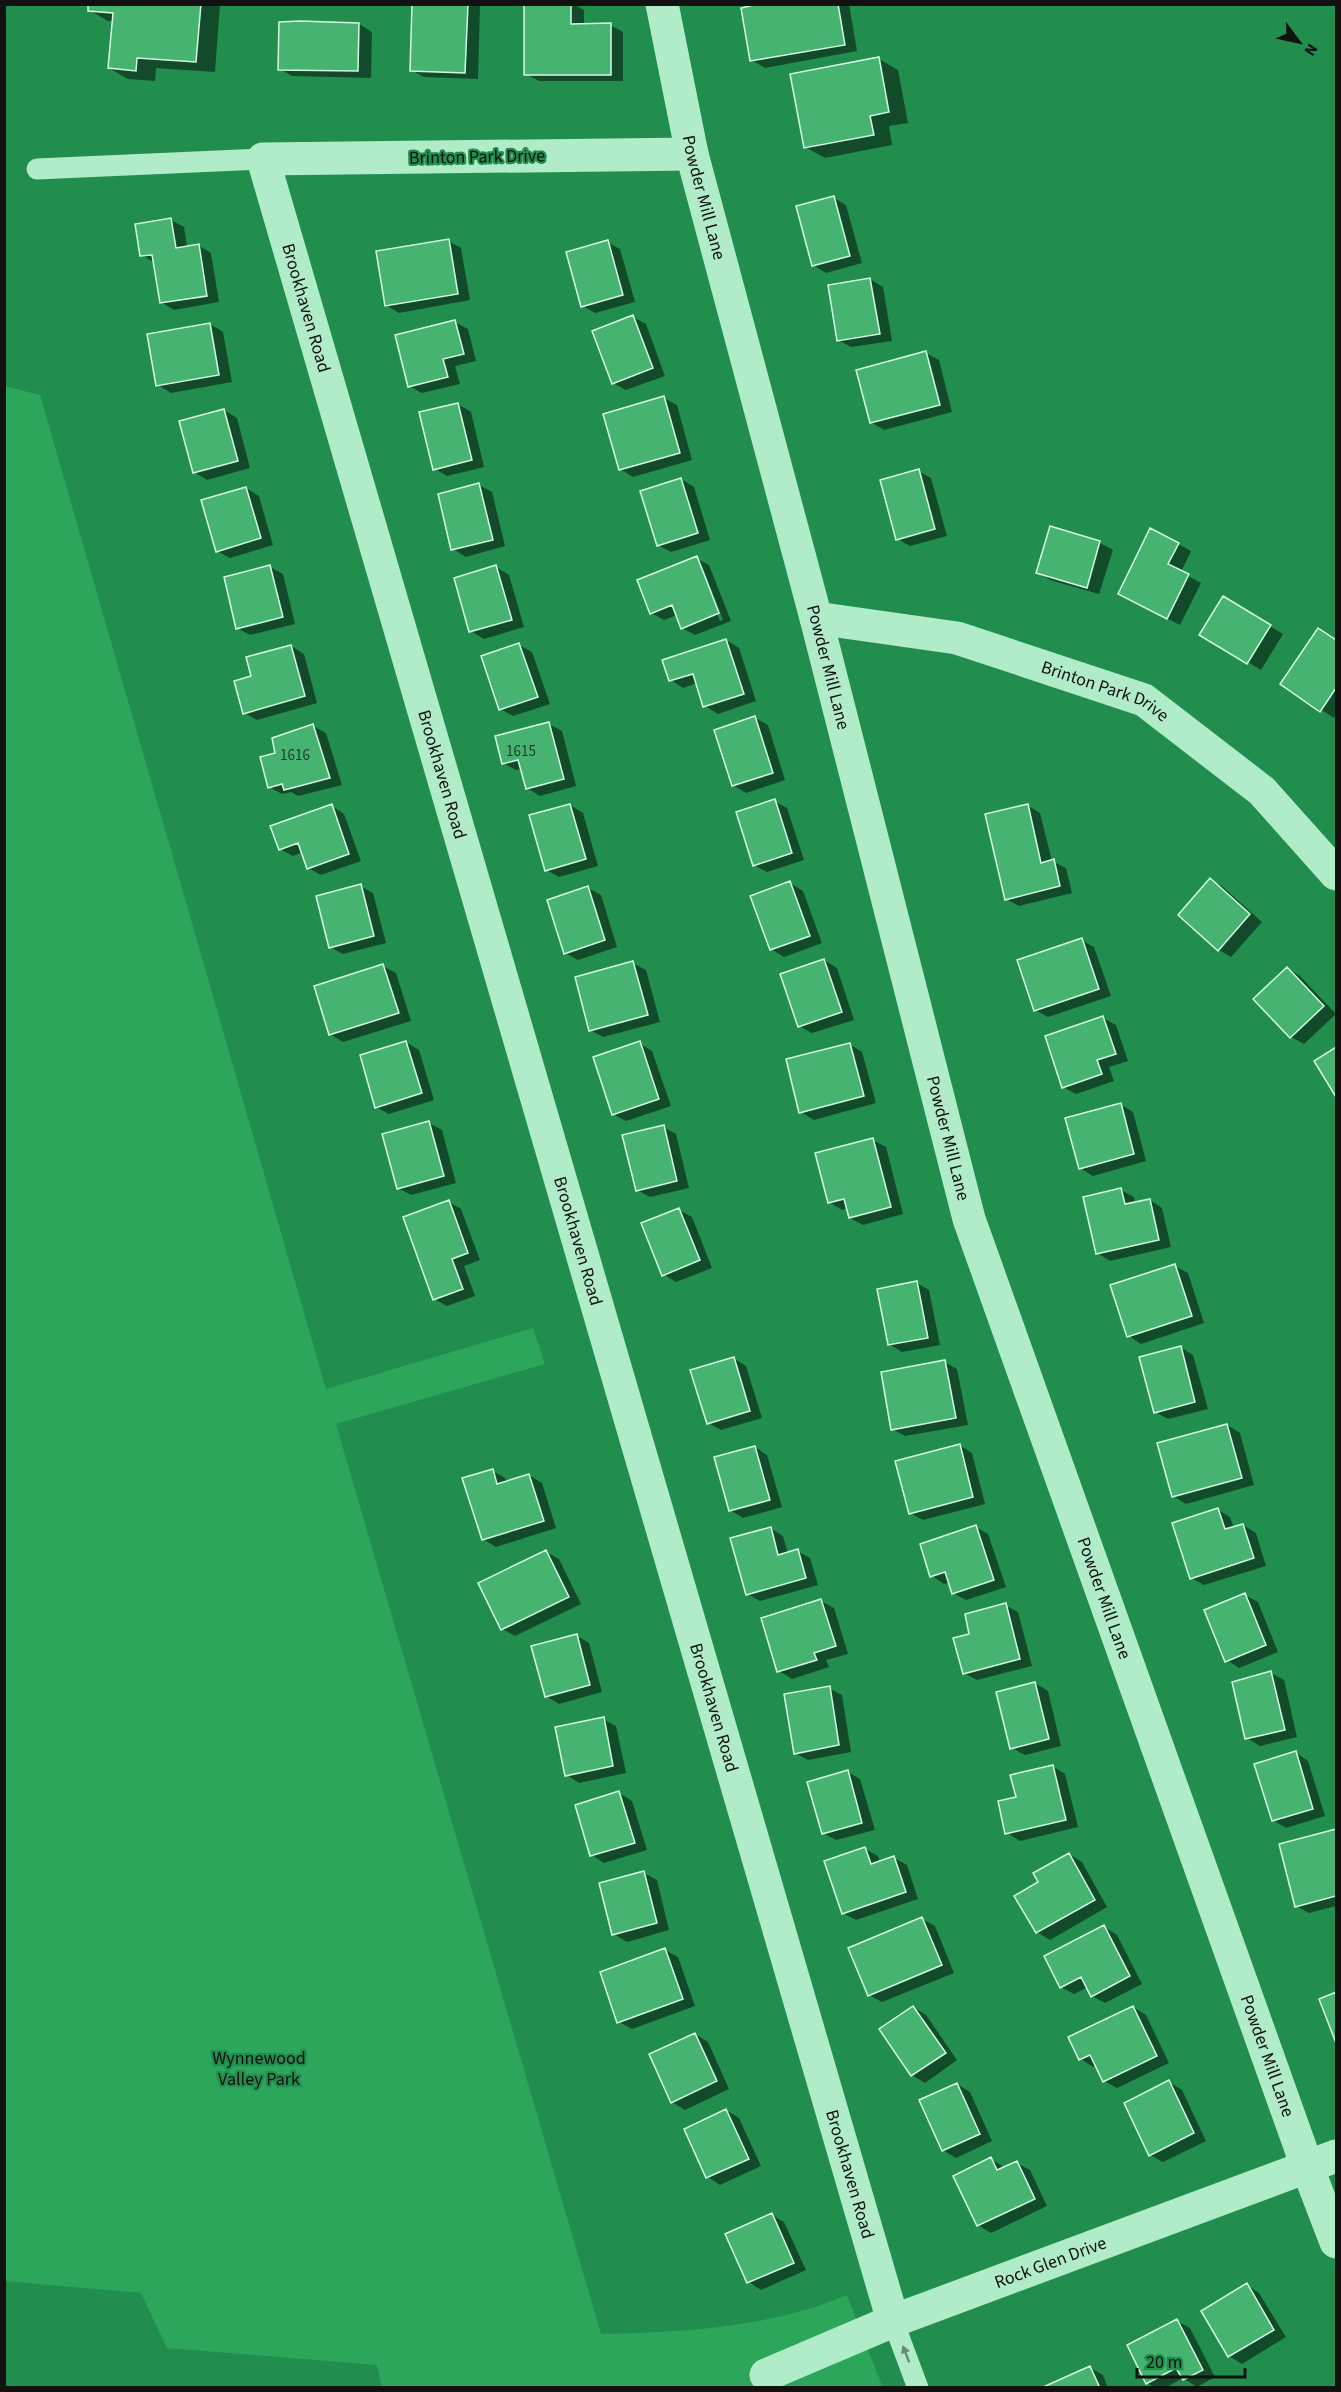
<svg xmlns="http://www.w3.org/2000/svg" width="1341" height="2392" viewBox="0 0 1341 2392" font-family="'Source Sans 3',sans-serif">
<style>
.green{fill:#2ba65b}
.shadow{fill:#0007;fill-rule:evenodd}
.building{fill:#46b371;stroke:#d5f9e3;stroke-width:1.5}
.lines{fill:none;stroke-linecap:round;stroke-linejoin:round}
.service{stroke:#b0ecc7;stroke-width:21}
.minor{stroke:#b0ecc7;stroke-width:33}
.oneway{fill:#688975}
.labels{text-anchor:middle;dominant-baseline:central;stroke-width:4.5;stroke-linejoin:round;paint-order:stroke}
.number-label{font-size:15px;fill:#1e3a29}
.street-label{font-size:18px;fill:#111;stroke:#218e4d}
.park-label{font-size:18px;fill:#111;stroke:#218e4d}
</style>
<rect width="100%" height="100%" fill="#218e4d"/>
<path class="green" d="M4 386 40 395 326 1389 533 1328 545 1364 336 1424 601 2334C684 2332 769 2328 847 2295L882 2386 875 2388 382 2387 377 2365 167 2348 141 2293 5 2281Z"/>
<path class="shadow" d="M90 4H220L215 72 156 68 155 81 128 79 109 68 113 21H108L89 10Z
M413 4H477L480 6 478 79 424 77 411 70Z
M526 4H573L584 10V25H610L623 32V81H539L526 74Z
M766 4H849L857 51 765 68 752 60Z
M281 24H359L372 32 371 78 292 76 280 69Z
M879 59 898 70 908 123 889 126 892 145 825 158 805 147Z
M834 198 846 205 862 263 826 273 813 265Z
M171 220 184 227 187 247 198 245 211 253 219 302 174 310 161 302 155 263 142 255Z
M448 241 461 248 470 300 399 313 386 305Z
M607 242 620 249 635 302 595 313 583 306Z
M870 279 883 287 892 341 851 347 838 340Z
M633 317 646 324 665 376 626 390 613 383Z
M455 322 468 329 476 361 455 366 460 384 422 393 409 386Z
M210 324 223 332 232 382 171 393 158 385Z
M926 353 939 360 952 412 884 430 871 422Z
M664 398 677 405 692 460 633 477 620 469Z
M458 404 471 412 484 467 447 476 435 469Z
M224 410 237 418 250 468 207 480 194 472Z
M918 471 931 478 947 536 910 546 898 539Z
M681 479 694 487 710 540 671 552 658 545Z
M479 485 492 492 505 546 466 557 453 549Z
M246 488 259 496 273 545 230 558 217 551Z
M1051 528 1100 543 1113 550 1099 594 1050 580 1038 572Z
M1178 544 1191 551 1181 572 1201 583 1180 625 1132 601Z
M696 558 709 565 731 621 695 635 682 628 677 615 664 620 651 613ZM699 566H702L723 620 720 621Z
M270 567 283 574 295 624 250 635 237 628Z
M496 567 509 575 524 627 484 639 471 631Z
M1223 598 1283 634 1261 670 1201 634Z
M1331 637 1336 641V714L1334 718 1282 684Z
M726 640 739 648 756 701 718 714 705 706 697 683 683 688 671 680Z
M519 645 532 652 550 704 513 716 500 709Z
M291 646 304 654 317 703 257 720 244 713 253 677Z
M755 718 768 725 785 780 746 793 733 785Z
M549 724 562 731 576 786 540 796 527 788 522 769 516 770 503 763Z
M313 726 326 733 342 785 298 796 291 792 282 794 269 787 277 754Z
M774 801 787 808 804 860 767 872 754 865Z
M570 805 583 813 598 866 559 877 546 870Z
M1027 805 1040 813 1052 861 1066 868 1072 893 1019 906 1006 899Z
M332 806 344 814 361 861 321 875 308 868 303 852 293 856 280 849Z
M1211 880 1223 887 1262 922 1231 957 1219 950Z
M790 883 803 891 822 943 784 957 771 949Z
M360 886 373 893 386 943 343 954 330 947Z
M588 888 601 895 617 947 578 960 565 953Z
M1081 940 1094 947 1111 996 1048 1017 1035 1010Z
M824 960 837 968 854 1020 812 1033 799 1026Z
M633 963 646 970 660 1022 603 1037 590 1030Z
M383 966 396 973 411 1021 343 1042 330 1034Z
M1287 968 1300 976 1336 1014 1304 1044 1291 1037Z
M1103 1018 1116 1025 1128 1061 1109 1067 1114 1081 1076 1094 1063 1087Z
M406 1042 419 1050 434 1100 389 1114 376 1107Z
M639 1043 652 1051 671 1106 626 1121 613 1114Z
M849 1044 862 1052 876 1103 814 1120 801 1112Z
M1336 1049V1094L1316 1061Z
M1120 1104 1133 1112 1146 1161 1093 1176 1080 1168Z
M429 1123 442 1130 456 1183 411 1195 398 1188Z
M663 1127 676 1134 689 1188 650 1197 637 1190Z
M873 1140 886 1147 903 1214 863 1225 850 1218 848 1208 842 1210 829 1202Z
M1121 1190 1134 1197 1135 1203 1150 1200 1162 1208 1171 1247 1110 1261 1097 1253Z
M449 1202 461 1209 480 1260 464 1266 475 1296 447 1306 434 1299Z
M679 1210 692 1217 712 1268 676 1282 663 1274Z
M1175 1266 1188 1273 1204 1323 1141 1344 1129 1336Z
M917 1283 929 1290 940 1345 902 1352 889 1344Z
M1180 1347 1193 1355 1208 1409 1168 1419 1155 1412Z
M733 1358 746 1366 762 1418 721 1430 708 1423Z
M944 1362 957 1369 968 1425 905 1436 892 1429Z
M1227 1425 1240 1433 1254 1485 1186 1504 1173 1496Z
M959 1445 972 1453 985 1504 923 1520 910 1513Z
M755 1447 767 1455 782 1507 743 1518 730 1510Z
M493 1471 505 1478 507 1482 529 1475 542 1483 556 1528 496 1547 483 1539Z
M1218 1510 1230 1517 1234 1528 1243 1525 1256 1533 1266 1566 1204 1585 1191 1578Z
M976 1527 988 1534 1006 1587 966 1600 953 1593 950 1582 944 1584 932 1576Z
M770 1528 783 1536 788 1554 797 1551 810 1558 818 1585 760 1601 747 1594Z
M546 1552 559 1559 581 1604 515 1636 502 1629Z
M1245 1595 1258 1602 1278 1652 1239 1668 1227 1660Z
M821 1601 834 1608 848 1654 826 1660 829 1667 792 1679 779 1671Z
M1005 1605 1018 1612 1032 1666 977 1680 964 1673 971 1635Z
M576 1635 589 1643 602 1692 559 1704 546 1696Z
M1271 1673 1284 1680 1297 1737 1260 1746 1247 1738Z
M1035 1683 1048 1691 1061 1746 1025 1755 1012 1748Z
M829 1688 842 1695 851 1752 808 1760 795 1753Z
M603 1719 616 1726 626 1773 579 1783 567 1775Z
M1296 1753 1308 1761 1325 1816 1286 1828 1273 1820Z
M1052 1766 1065 1774 1078 1827 1020 1841 1007 1833 1018 1798Z
M848 1772 860 1779 875 1830 836 1840 823 1833Z
M619 1793 632 1801 647 1850 604 1863 592 1855Z
M1336 1830V1906L1309 1913 1296 1906 1281 1845Z
M865 1849 878 1856 880 1862 894 1858 907 1865 918 1899 856 1920 843 1913Z
M1069 1854 1082 1862 1107 1907 1050 1940 1037 1932 1040 1883Z
M644 1873 657 1880 669 1930 627 1942 614 1934Z
M922 1919 935 1926 954 1973 882 2002 869 1995Z
M1104 1927 1117 1935 1142 1984 1105 2003 1092 1996 1088 1987 1074 1994 1061 1987Z
M665 1950 678 1957 695 2006 632 2029 619 2022Z
M1336 1994V2039L1321 2000Z
M913 2007 926 2015 957 2060 925 2083 912 2075Z
M1133 2007 1146 2015 1169 2063 1117 2088 1104 2081 1096 2065 1093 2067 1081 2059Z
M695 2034 708 2042 729 2089 685 2110 672 2102Z
M1169 2082 1182 2090 1206 2141 1163 2162 1150 2155Z
M957 2084 970 2092 992 2141 956 2158 943 2150Z
M726 2110 739 2118 761 2166 720 2185 708 2177Z
M991 2159 1005 2168 1017 2163 1030 2170 1047 2206 991 2233 978 2225Z
M772 2215 784 2222 806 2270 761 2290 749 2282 727 2235Z
M1247 2285 1259 2293 1286 2337 1242 2364 1229 2356Z
M1177 2321 1190 2328 1215 2377 1197 2387 1183 2378 1165 2388H1156L1147 2383Z
M1090 2368 1103 2375 1108 2388H1045Z"/>
<path class="building" d="M88 4H201L196 62 137 58 136 71 108 68 113 13 88 11Z
M412 4H468L465 73 410 71Z
M524 4H571V24L611 23V75H524Z
M758 4H838L845 45 750 61 741 8Z
M300 21 359 23 358 71 278 70 279 22Z
M879 57 889 112 870 116 874 135 804 148 790 74Z
M834 196 850 256 812 266 796 206Z
M171 218 176 248 199 244 207 296 160 303 152 255 140 256 135 224Z
M449 239 458 294 385 306 376 251Z
M608 240 623 295 581 307 566 252Z
M870 278 880 334 837 341 828 285Z
M633 315 653 368 612 384 592 331Z
M455 320 464 354 443 359 448 377 408 387 395 335Z
M210 323 219 375 156 386 147 334Z
M926 351 940 405 870 423 856 370Z
M664 396 680 453 619 470 603 414Z
M458 403 472 460 433 470 419 412Z
M224 409 238 461 193 473 179 421Z
M919 469 935 529 896 540 880 480Z
M681 478 698 533 657 546 640 491Z
M479 483 493 540 451 550 438 494Z
M246 487 261 538 216 552 201 500Z
M1050 526 1100 541 1087 588 1036 573Z
M1150 528 1179 543 1168 564 1189 574 1167 619 1118 594Z
M697 556 719 613 681 629 672 605 650 614 637 580Z
M270 565 283 617 236 629 224 577Z
M496 565 512 620 469 632 454 578Z
M1223 596 1271 625 1247 664 1199 635Z
M1318 628 1336 640V688L1320 712 1280 684Z
M726 639 744 694 703 707 693 674 669 681 662 660Z
M519 643 538 697 499 710 481 656Z
M291 645 305 696 243 714 234 681 251 676 246 657Z
M755 716 773 773 732 786 714 730Z
M549 722 564 779 526 789 518 760 502 764 495 736Z
M313 724 330 778 284 790 282 784 268 788 260 757 275 753 272 738Z
M775 799 792 853 753 866 736 812Z
M332 804 349 854 307 869 298 843 279 850 270 826Z
M570 804 586 859 545 871 529 815Z
M1028 804 1041 863 1054 859 1060 886 1005 900 985 814Z
M1210 878 1250 914 1218 951 1178 915Z
M790 881 810 936 770 950 750 896Z
M361 884 374 936 329 948 316 896Z
M588 886 605 940 564 954 547 900Z
M1082 938 1099 989 1034 1011 1017 960Z
M824 959 842 1012 798 1027 780 974Z
M633 961 648 1015 589 1031 575 977Z
M383 964 399 1013 329 1035 314 986Z
M1287 967 1324 1006 1290 1038 1253 999Z
M1103 1016 1116 1054 1097 1060 1102 1074 1062 1088 1045 1036Z
M406 1041 422 1093 375 1108 360 1055Z
M640 1041 659 1099 612 1115 593 1057Z
M850 1043 864 1096 799 1113 786 1059Z
M1336 1047V1097L1314 1061Z
M1121 1103 1134 1154 1079 1169 1065 1118Z
M429 1121 444 1176 397 1189 382 1134Z
M664 1125 677 1181 636 1191 622 1135Z
M873 1138 891 1207 849 1218 844 1199 828 1203 815 1153Z
M1121 1188 1125 1204 1150 1199 1159 1240 1096 1254 1083 1197Z
M449 1200 468 1253 452 1259 463 1289 433 1300 403 1217Z
M679 1208 700 1260 662 1276 641 1223Z
M1175 1264 1192 1316 1127 1337 1110 1285Z
M917 1281 928 1338 888 1345 877 1289Z
M1181 1346 1195 1402 1154 1413 1139 1357Z
M734 1357 750 1411 707 1424 690 1370Z
M945 1360 956 1418 891 1430 881 1372Z
M1227 1424 1242 1478 1172 1497 1157 1443Z
M960 1444 973 1497 909 1514 895 1461Z
M755 1446 770 1500 729 1511 714 1457Z
M493 1469 497 1484 529 1474 544 1521 482 1540 462 1478Z
M1218 1508 1225 1529 1243 1524 1254 1558 1190 1579 1172 1523Z
M976 1525 994 1580 952 1594 945 1572 930 1577 920 1544Z
M771 1527 778 1555 798 1549 806 1578 746 1595 730 1538Z
M546 1550 569 1597 501 1630 478 1583Z
M1245 1593 1266 1645 1225 1662 1204 1610Z
M821 1599 836 1646 814 1653 817 1660 777 1672 761 1618Z
M1006 1603 1020 1659 963 1674 953 1638 969 1634 965 1614Z
M577 1634 590 1685 545 1697 531 1646Z
M1271 1671 1285 1730 1245 1739 1232 1682Z
M1035 1682 1049 1739 1010 1749 996 1692Z
M830 1686 839 1745 794 1754 784 1694Z
M604 1717 613 1766 565 1776 555 1727Z
M1296 1751 1313 1809 1272 1821 1254 1764Z
M1053 1765 1066 1820 1005 1834 998 1801 1016 1797 1010 1775Z
M848 1770 862 1823 822 1834 807 1782Z
M619 1791 635 1843 590 1856 575 1805Z
M1336 1829V1896L1295 1907 1279 1844Z
M865 1847 871 1864 894 1856 906 1892 842 1914 824 1861Z
M1069 1853 1095 1900 1036 1933 1014 1896 1038 1882 1033 1873Z
M644 1871 657 1923 612 1935 599 1883Z
M922 1917 942 1965 868 1996 848 1948Z
M1104 1925 1130 1976 1091 1997 1081 1977 1060 1988 1044 1956Z
M665 1948 683 1999 617 2023 600 1972Z
M1336 1992V2043L1319 1999Z
M913 2006 946 2053 911 2076 879 2029Z
M1133 2006 1157 2056 1103 2082 1090 2055 1079 2060 1068 2037Z
M695 2033 717 2081 671 2103 649 2054Z
M1169 2080 1194 2133 1149 2156 1124 2103Z
M957 2083 980 2134 942 2151 919 2100Z
M726 2109 749 2159 706 2178 684 2129Z
M991 2157 997 2170 1017 2161 1035 2199 977 2226 953 2176Z
M772 2213 794 2263 747 2283 725 2234Z
M1247 2283 1274 2330 1228 2357 1201 2311Z
M1177 2319 1203 2370 1183 2380 1176 2368 1146 2384 1127 2345Z
M1090 2366 1100 2388H1041Z"/>
<g class="lines">
<path class="service" d="M37 169 263 159
M893 2321 918 2388"/>
<g class="minor">
<path id="s1" d="M662 4 692 154 816 618 969 1219 1308 2169 1336 2242"/>
<path id="s2" d="M692 154 263 159 893 2321"/>
<path id="s3" d="M816 618 957 638 1144 700 1262 791 1336 874"/>
<path id="s4" d="M766 2375 893 2321 1336 2156"/>
</g>
</g>
<defs><path id="oneway-solid" d="M-6-.8H1V-3.2L6.5 0L1 3.2V.8H-6Z" transform="scale(1.5)"/></defs>
<use class="oneway" href="#oneway-solid" transform="translate(906 2354) rotate(-111)"/>
<g class="labels">
<g class="number-label">
<text x="521" y="751">1615</text>
<text x="295" y="755">1616</text>
</g>
<g class="street-label">
<text transform="translate(477 157) rotate(-1)">Brinton Park Drive</text>
<text stroke="none"><textPath href="#s1" startOffset="198">Powder Mill Lane</textPath></text>
<text stroke="none"><textPath href="#s2" startOffset="584">Brookhaven Road</textPath></text>
<text stroke="none"><textPath href="#s1" startOffset="684">Powder Mill Lane</textPath></text>
<text stroke="none"><textPath href="#s3" startOffset="300">Brinton Park Drive</textPath></text>
<text stroke="none"><textPath href="#s2" startOffset="1070">Brookhaven Road</textPath></text>
<text stroke="none"><textPath href="#s1" startOffset="1170">Powder Mill Lane</textPath></text>
<text stroke="none"><textPath href="#s2" startOffset="1556">Brookhaven Road</textPath></text>
<text stroke="none"><textPath href="#s1" startOffset="1656">Powder Mill Lane</textPath></text>
<text stroke="none"><textPath href="#s2" startOffset="2042">Brookhaven Road</textPath></text>
<text stroke="none"><textPath href="#s1" startOffset="2142">Powder Mill Lane</textPath></text>
<text stroke="none"><textPath href="#s2" startOffset="2528">Brookhaven Road</textPath></text>
<text stroke="none"><textPath href="#s4" startOffset="306">Rock Glen Drive</textPath></text>
</g>
<g class="park-label">
<text x="259" y="2058">Wynnewood<tspan x="259" dy="21">Valley Park</tspan></text>
</g>
</g>
<rect width="1341" height="2392" fill="none" stroke="#111111" stroke-width="12"/>
<g transform="translate(1299 42) rotate(123)" stroke="#218e4d" stroke-width="4.5" paint-order="stroke">
<path d="M0-4.5L10 22L0 15L-10 22Z" fill="#111111"/>
<text y="-9" font-size="16" font-weight="bold" text-anchor="middle" fill="#111111">N</text>
</g>
<path d="M1137 2368v9h108v-9" fill="none" stroke="#111111" stroke-width="3"/>
<text x="1146" y="2368" font-size="18" fill="#111111" stroke="#218e4d" stroke-width="4.5" paint-order="stroke">20 m</text>
</svg>
